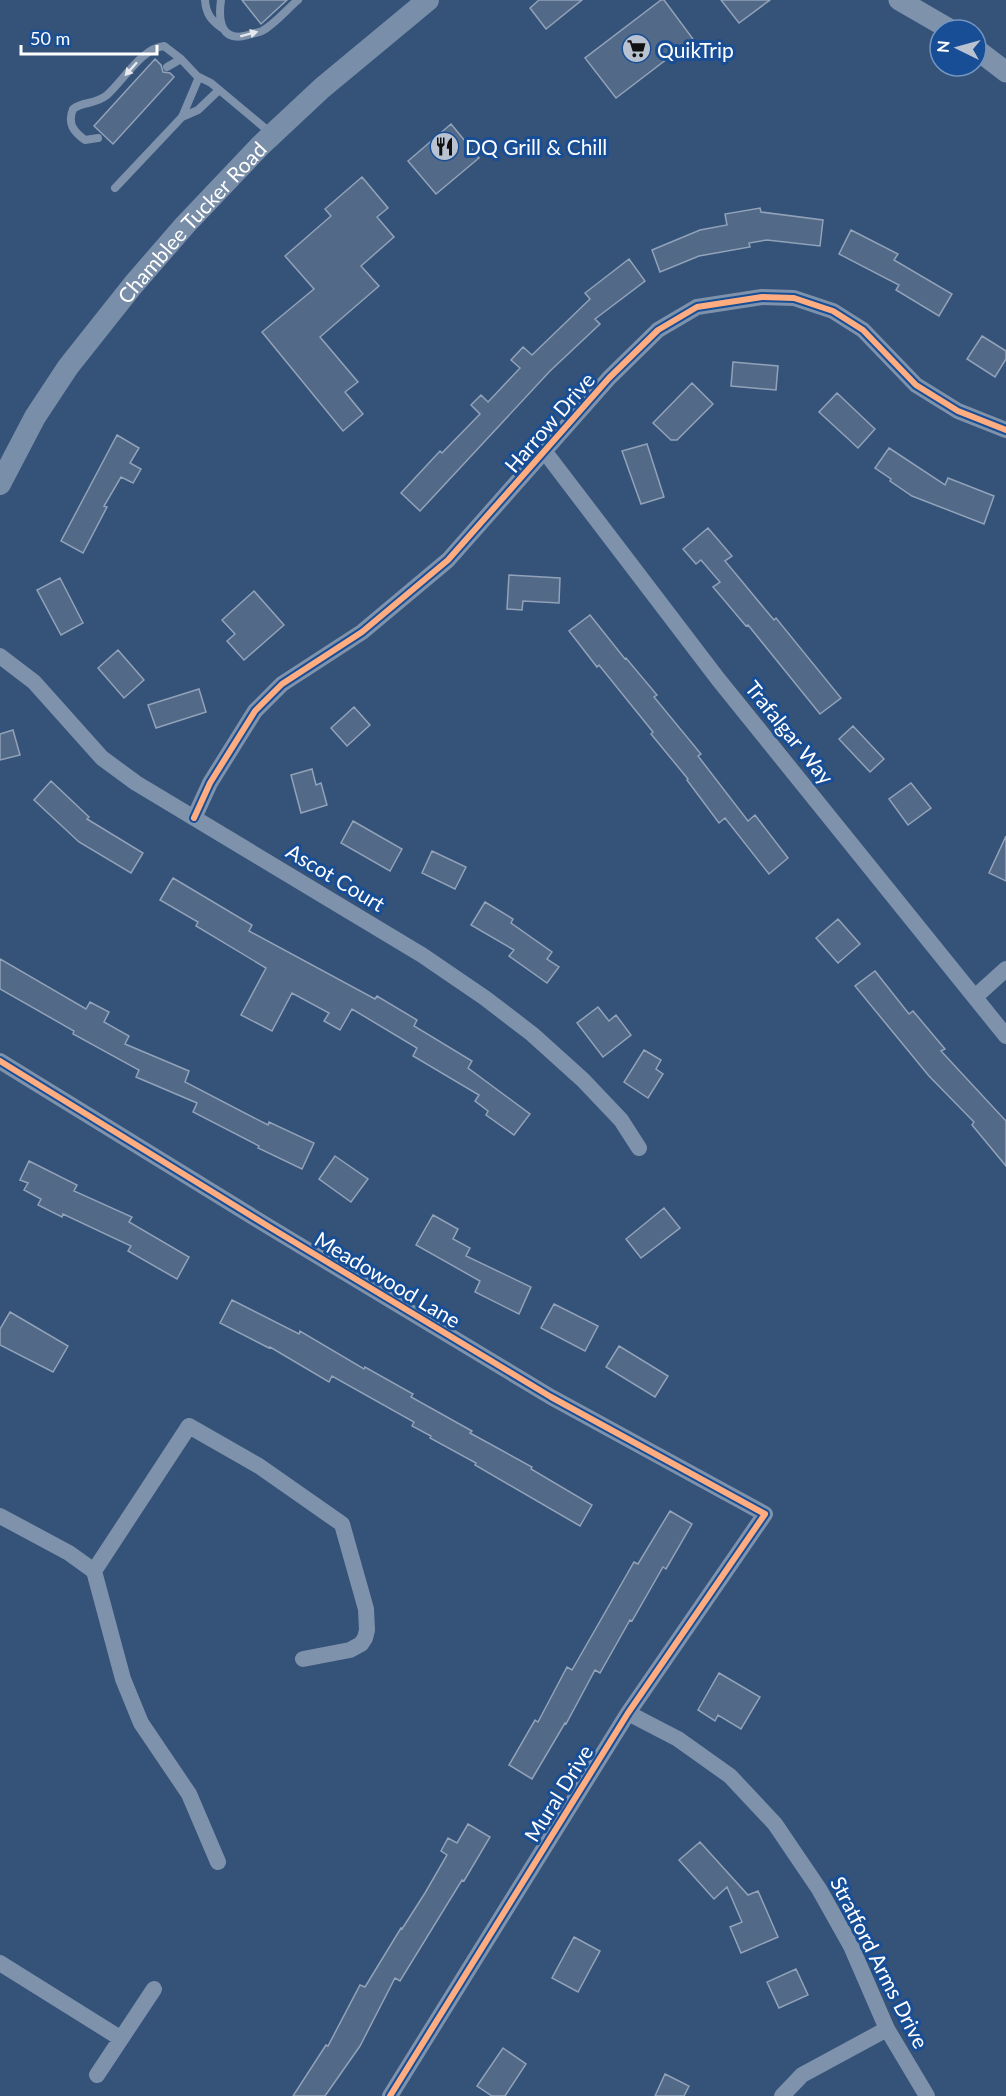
<svg xmlns="http://www.w3.org/2000/svg" width="1006" height="2096" viewBox="0 0 1006 2096" font-family="Lato,sans-serif">
<style>
.building{fill:#526988;stroke:#92a3b9;stroke-width:1.5}
.lines{fill:none;stroke-linecap:round;stroke-linejoin:round}
.service{stroke:#7e92ab;stroke-width:8}
.minor{stroke:#7e92ab;stroke-width:16}
.tertiary{stroke:#7e92ab;stroke-width:21}
.secondary{stroke:#798ea8;stroke-width:22}
.cycleway-casing{stroke:#184e96;stroke-width:10}
.cycleway{stroke:#ffac80;stroke-width:6}
.oneway{fill:#e5e9ee}
.labels{text-anchor:middle;dominant-baseline:central;stroke-width:6;stroke-linejoin:round;paint-order:stroke}
.poi-label{font-size:21px;fill:#fff;stroke:#184e96;text-anchor:start}
.street-label{font-size:21px;fill:#fff;stroke:#184e96}
</style>
<rect width="100%" height="100%" fill="#355279"/>
<path class="building" d="M242 0H287L261 24Z
M539 0H582L546 29 530 8Z
M661 0H664L693 39 616 98 585 58Z
M721 0H770L739 23Z
M155 59 161 65 163 72 170 73 174 77 113 144 94 126Z
M451 124 479 158 436 194 408 161Z
M362 177 388 208 377 217 394 237 361 266 379 286 320 337 358 382 345 392 363 414 343 431 262 332 314 289 285 256 331 216 325 209Z
M760 208 761 212 823 220 820 246 767 240 749 243 750 247 699 256 660 272 652 250 700 230 727 225 725 214Z
M851 230 898 254 894 260 952 294 939 316 896 290 899 285 839 254Z
M629 259 645 281 595 319 600 324 550 371 420 511 401 493 440 451 442 453 480 414 471 405 481 395 488 402 520 368 511 360 523 347 532 355 590 299 585 293Z
M982 336 1006 351V359L995 377 967 359Z
M733 362 778 366 776 390 731 386Z
M692 383 713 404 677 440H671L653 423Z
M837 393 875 429 858 448 819 412Z
M117 435 139 448 130 463 141 469 133 483 121 477 104 506 107 507 83 553 61 541Z
M647 444 664 497 641 504 622 451Z
M889 448 945 485 948 478 994 496 984 524 912 496 890 481 891 479 875 468Z
M708 528 732 556 725 561 774 620 776 618 841 698 820 714 748 625 746 626 713 587 720 582 701 560 696 564 683 549Z
M509 575 560 578 559 603 523 601 522 610 507 609Z
M60 578 83 623 61 635 37 590Z
M254 591 284 625 244 660 227 641 235 634 222 620Z
M590 615 625 659 626 658 657 695 654 697 701 754 698 756 748 821 755 815 788 858 769 874 725 818 719 823 687 780 688 779 651 734 653 732 599 665 597 667 569 631Z
M118 650 144 680 124 698 98 668Z
M199 689 206 712 156 728 148 705Z
M354 707 370 725 347 746 331 728Z
M853 726 884 759 870 772 839 739Z
M13 730 20 755 0 760V734Z
M312 769 316 785 321 783 327 805 301 813 291 775Z
M51 781 89 817 87 819 143 853 131 873 79 842 34 800Z
M911 783 931 808 908 825 889 799Z
M353 821 402 849 390 871 341 843Z
M1006 836V881L989 873Z
M432 851 466 867 455 889 422 873Z
M173 878 252 925 249 931 375 999 377 996 417 1020 414 1026 472 1061 468 1068 530 1114 514 1135 486 1115 488 1111 475 1101 479 1095 413 1056 417 1048 352 1009 340 1030 324 1021 329 1013 292 993 272 1031 241 1015 266 968 196 926 198 922 160 900Z
M485 902 513 919 511 923 552 952 547 959 559 967 547 983 509 956 514 950 471 925Z
M838 919 860 944 838 963 816 938Z
M0 959 86 1009 90 1002 109 1012 104 1022 129 1036 125 1044 189 1071 185 1082 268 1125 269 1122 314 1143 302 1169 258 1148 259 1146 193 1112 197 1103 136 1077 139 1070 73 1034 74 1031 0 989Z
M875 971 909 1014 913 1011 945 1049 941 1051 1006 1121V1166L972 1125 974 1122 929 1076 855 986Z
M598 1007 609 1021 616 1015 631 1035 603 1057 577 1023Z
M644 1050 661 1060 656 1069 663 1074 648 1098 624 1082Z
M335 1156 368 1179 351 1202 319 1179Z
M29 1161 77 1185 74 1191 132 1217 129 1222 189 1257 177 1279 128 1251 131 1246 63 1214 62 1217 38 1205 41 1199 24 1190 28 1183 20 1180Z
M664 1208 680 1228 641 1258 626 1239Z
M433 1215 458 1229 453 1239 470 1248 466 1256 531 1287 519 1314 475 1292 480 1281 416 1245Z
M232 1300 299 1334 300 1331 364 1369 365 1367 413 1394 411 1397 472 1431 470 1433 532 1467 531 1469 592 1505 580 1526 475 1465 476 1463 430 1438 431 1436 412 1426 414 1422 332 1376 329 1382 270 1347 269 1348 220 1323Z
M554 1304 598 1326 585 1351 541 1328Z
M10 1312 68 1346 53 1372 0 1345V1329Z
M619 1346 668 1376 655 1397 606 1367Z
M670 1511 692 1524 666 1569 663 1567 632 1621 630 1620 600 1673 595 1670 566 1724 565 1723 532 1779 509 1765 535 1720 538 1722 567 1667 572 1670 634 1562 638 1564Z
M719 1673 760 1697 741 1729 718 1715 715 1721 698 1710Z
M468 1824 490 1837 464 1881 462 1880 400 1981 395 1978 360 2046 325 2096H293L326 2045 328 2046 360 1985 365 1987 401 1928 402 1929 425 1893 447 1855 441 1851 448 1838 457 1843Z
M700 1842 748 1895 758 1891 778 1937 741 1953 730 1927 742 1922 727 1887 714 1899 679 1860Z
M574 1937 600 1951 578 1992 552 1978Z
M796 1969 808 1995 779 2008 767 1982Z
M503 2048 526 2064 505 2096H492L477 2086Z
M665 2074 689 2086 684 2096H655Z"/>
<g class="lines">
<path class="service" d="M205 0C206 14 211 20 222 28
M221 0C218 21 221 43 248 35 252 33 258 33 262 31 275 24 287 9 298 0
M181 59 197 76 211 83 272 134
M182 117 198 110 219 90
M98 138 85 140C74 132 67 124 73 109 83 101 95 105 107 95 123 81 142 48 164 46L181 59 167 67
M115 188 182 117 199 77"/>
<path class="minor" d="M545 452 718 679 1006 1036
M0 656 34 682 102 758 136 783 422 955 485 998 532 1034 583 1080 621 1120 639 1148
M194 818 210 783 255 711 282 684 362 632 448 560 609 378 658 330 697 307 762 297 794 298 833 311 863 330 916 385 958 411 1006 430
M975 997 1006 969
M0 1061 271 1228 551 1397 765 1514 628 1713 390 2096
M0 1516 69 1553 94 1571
M94 1571 189 1426 259 1466 342 1524 366 1609 367 1630 365 1638 361 1644 350 1650 303 1659
M94 1571 123 1679 141 1723 189 1794 218 1862
M628 1713 678 1739 730 1776 775 1824 819 1889 851 1946 887 2029 927 2096
M0 1963 120 2038
M97 2075 154 1989
M782 2096 802 2075 887 2029"/>
<path class="tertiary" d="M899 0 951 30
M976 49 1006 72"/>
<path class="secondary" id="s1" d="M0 484 35 417 68 367 133 285 185 225 260 146 322 88 428 0"/>
<defs>
<path id="cycleway" d="M194 818 210 783 255 711 282 684 362 632 448 560 609 378 658 330 697 307 762 297 794 298 833 311 863 330 916 385 958 411 1006 430
M0 1061 271 1228 551 1397 765 1514 628 1713 390 2096"/>
</defs>
<use href="#cycleway" class="cycleway-casing"/>
<use href="#cycleway" class="cycleway"/>
</g>
<defs><path id="oneway-solid" d="M-6-.8H1V-3.2L6.5 0L1 3.2V.8H-6Z" transform="scale(1.5)"/></defs>
<g class="oneway">
<use href="#oneway-solid" transform="translate(249 34) rotate(-15)"/>
<use href="#oneway-solid" transform="translate(131 69) rotate(132)"/>
</g>
<defs>
<symbol id="supermarket-disc" viewBox="-11 -11 22 22"><circle r="9.5" fill="#b8c2d0" stroke="#184e96"/><path d="M-6-5.5h2.5l.6 2H6L4.5 2H-2.5L-4.4-4H-6ZM-1.5 3.2a1.3 1.3 0 1 0 .1 0ZM3 3.2a1.3 1.3 0 1 0 .1 0Z" fill="#111"/></symbol>
<symbol id="restaurant-disc" viewBox="-11 -11 22 22"><circle r="9.5" fill="#b8c2d0" stroke="#184e96"/><path d="M-5-6h1v4h1v-4h1v4h1v-4h1v5L-1.5 .5V6h-2V.5L-5-1ZM5-6V6H3V1.5H1.5Q1.5-4 5-6Z" fill="#111"/></symbol>
</defs>
<g fill-rule="evenodd">
<use href="#supermarket-disc" x="620" y="32" width="33" height="33"/>
<use href="#restaurant-disc" x="428" y="130" width="33" height="33"/>
</g>
<g class="labels">
<g class="poi-label">
<text x="657" y="49">QuikTrip</text>
<text x="465" y="146">DQ Grill &amp; Chill</text>
</g>
<g class="street-label">
<text stroke="none"><textPath href="#s1" startOffset="326">Chamblee Tucker Road</textPath></text>
<text transform="translate(549 422) rotate(-49)">Harrow Drive</text>
<text transform="translate(790 732) rotate(51)">Trafalgar Way</text>
<text transform="translate(336 877) rotate(31)">Ascot Court</text>
<text transform="translate(388 1279) rotate(31)">Meadowood Lane</text>
<text transform="translate(558 1793) rotate(-58)">Mural Drive</text>
<text transform="translate(880 1962) rotate(63)">Stratford Arms Drive</text>
</g>
</g>
<g transform="translate(958 48) rotate(275)"><circle r="28" fill="#184e96" stroke="#7495c0" stroke-width="1.5"/>
<path d="M0-4.5L10 22L0 15L-10 22Z" fill="#b8c2d0"/>
<text y="-9" font-size="16" font-weight="bold" text-anchor="middle" fill="#ffffff">N</text>
</g>
<path d="M21 45v9h136v-9" fill="none" stroke="#ffffff" stroke-width="3"/>
<text x="30" y="45" font-size="18" fill="#ffffff" stroke="#184e96" stroke-width="4.5" paint-order="stroke">50 m</text>
</svg>
